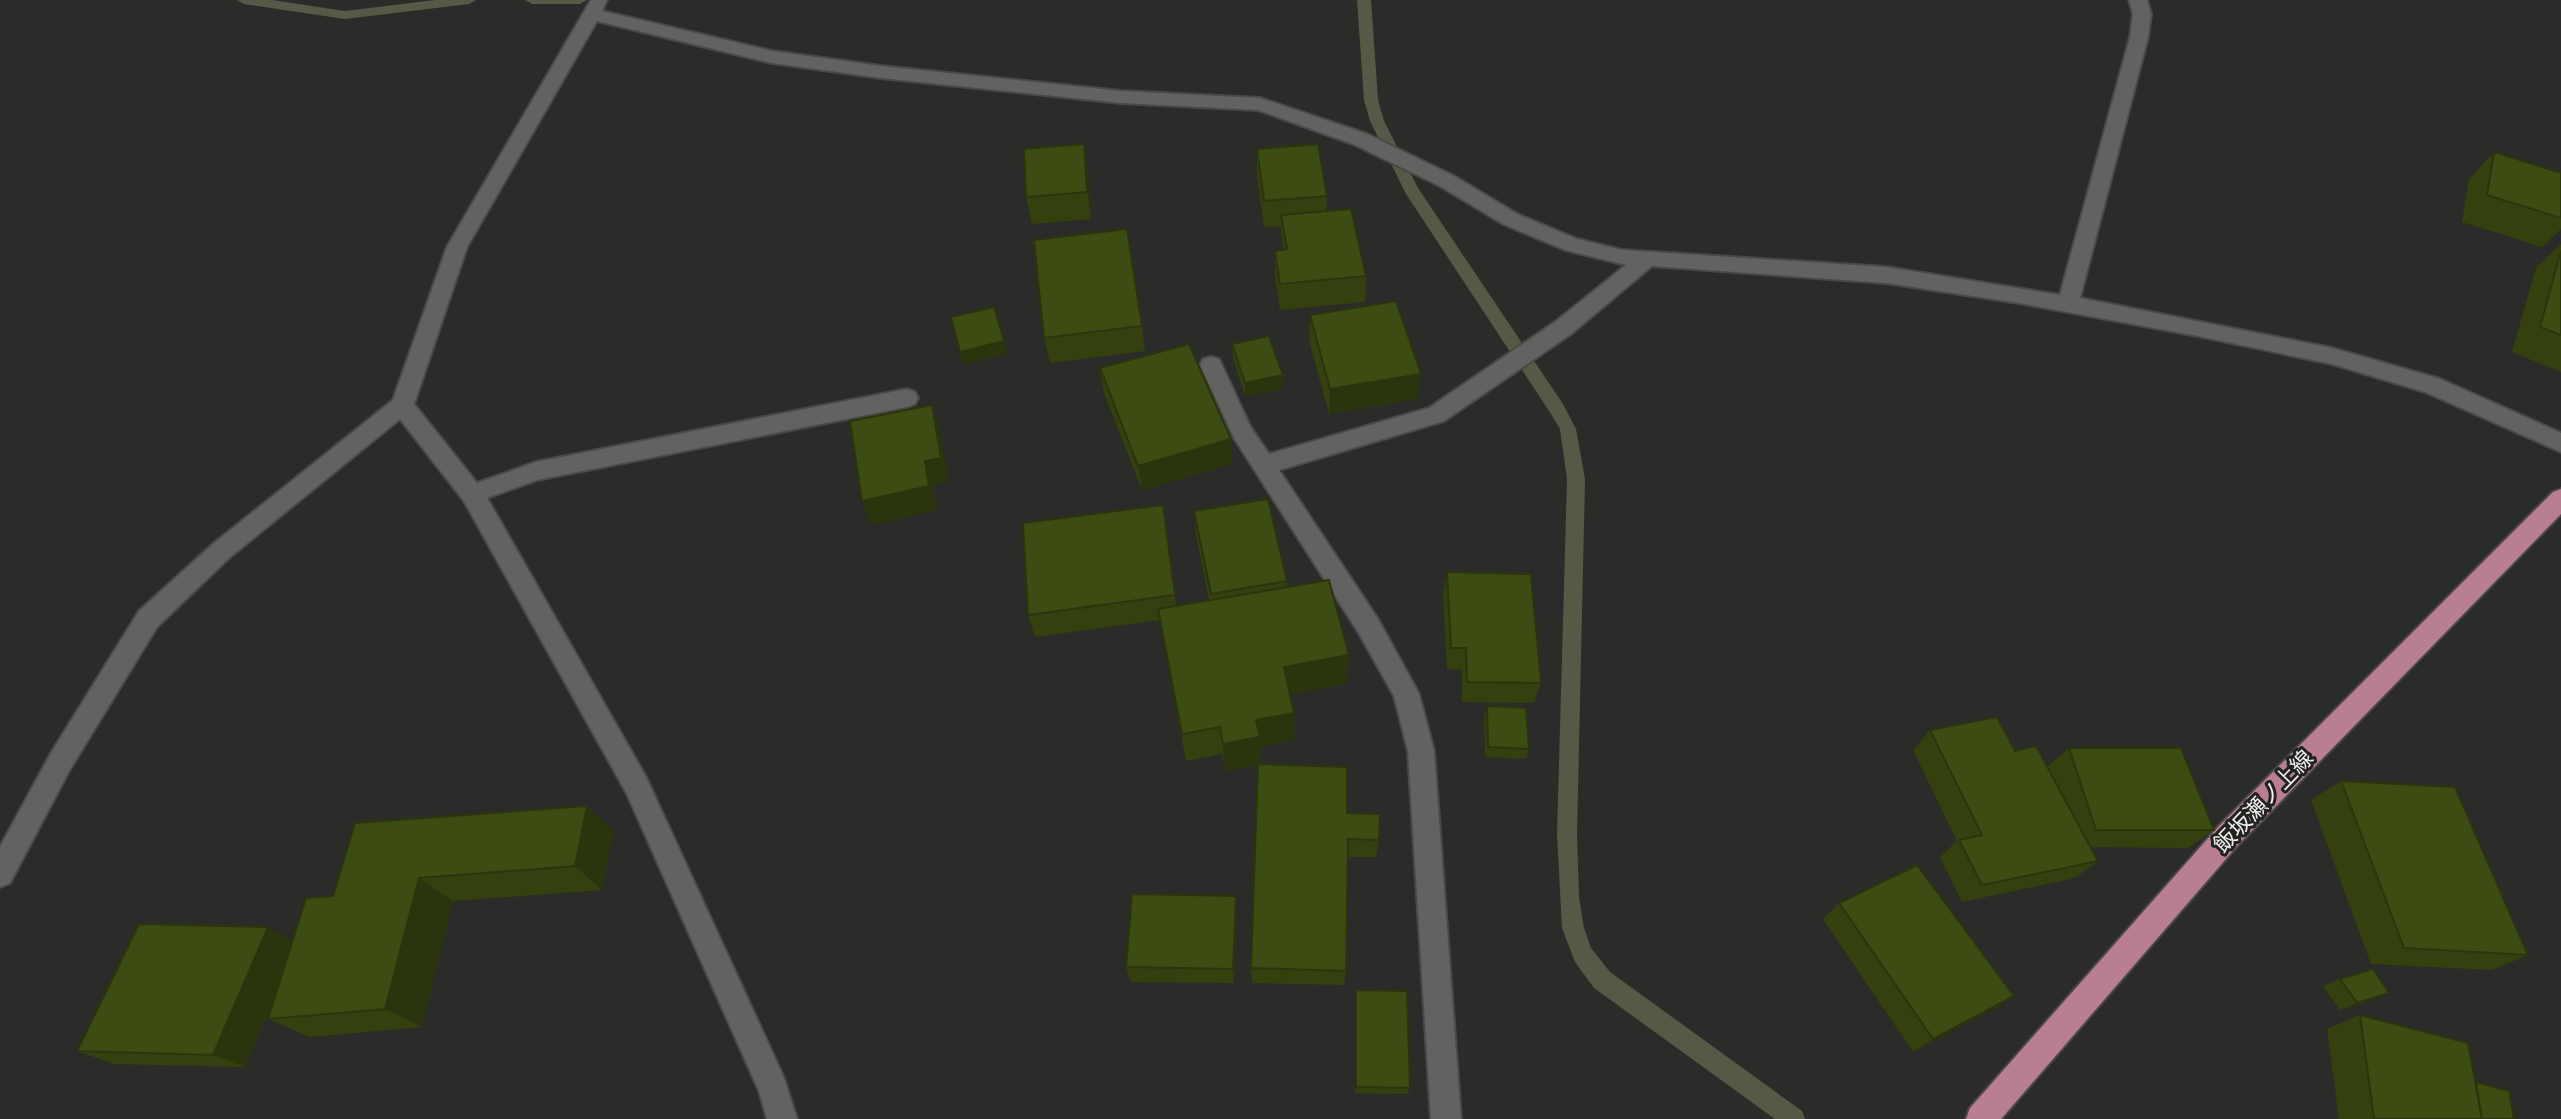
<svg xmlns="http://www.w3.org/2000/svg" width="2561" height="1119" viewBox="0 0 2561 1119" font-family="Inter,'Noto Sans JP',sans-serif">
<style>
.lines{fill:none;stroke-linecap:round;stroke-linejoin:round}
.stream{fill:#555a47;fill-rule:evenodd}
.minor-casing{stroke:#494947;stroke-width:4}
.major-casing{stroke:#494947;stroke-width:4}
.minor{fill:#626360;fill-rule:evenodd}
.major{fill:#ba7e92;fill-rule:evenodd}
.wall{fill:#34410f}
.shaded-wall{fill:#2b350d}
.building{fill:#3d4c12;stroke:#2b350d;stroke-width:2}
.labels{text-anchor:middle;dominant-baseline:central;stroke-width:6;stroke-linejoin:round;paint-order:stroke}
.street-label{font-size:22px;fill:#efefed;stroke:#222320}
</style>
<rect width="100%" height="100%" fill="#2b2c29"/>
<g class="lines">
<path class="stream" d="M237 0H272L345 11 435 0H476L469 4 345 19 244 4Z
M525 0H587L580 4H532Z
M1357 0H1371L1378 100 1384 121 1418 188 1563 404 1576 429 1585 479 1577 835 1579 897 1584 928 1591 948 1610 972 1802 1111 1805 1119H1775L1594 988 1575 962 1562 928 1557 835 1567 479 1560 429 1551 414 1406 194 1370 121 1364 100Z"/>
<defs>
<path id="minor" d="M591 0H607L602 11 772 51 881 66 1121 91 1260 98 1367 134 1454 176 1517 214 1577 239 1622 250 1886 267 2060 295 2130 37 2133 14 2129 0H2147L2151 14 2148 37 2080 298 2332 348 2440 379 2561 433V452L2425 392 2332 364 2198 336 2019 303 1886 283 1652 266 1571 334 1444 421 1279 470 1378 619 1419 694 1434 751 1461 1119H1431L1408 751 1394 696 1360 635 1234 438 1200 365 1203 359 1211 357 1219 359 1251 428 1269 454 1429 408 1555 322 1626 265 1565 250 1503 224 1440 186 1353 144 1258 110 1121 103 881 78 772 63 597 21 467 247 414 404 477 483 536 462 907 389 915 392 918 398 915 404 907 407 537 480 487 498 646 777 784 1078 797 1119H767L759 1091 627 794 464 501 400 419 229 558 157 627 69 771 10 883 0 887V847L51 753 139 611 213 544 393 400 447 247Z"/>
<path id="major" d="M2561 489V514L2238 845 2001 1119H1966L1970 1108 2218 827 2553 492Z"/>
</defs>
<use href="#minor" class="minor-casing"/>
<use href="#major" class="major-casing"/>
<use href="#minor" class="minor"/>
<use href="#major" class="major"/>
</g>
<path class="wall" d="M1084 144 1088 171 1091 219 1032 224 1026 197Z
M1257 149 1327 196 1326 211 1366 276 1365 302 1280 310 1275 277V251L1283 250 1281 226 1264 227 1257 176Z
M2494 152 2561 173V229L2542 247 2462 222 2469 179Z
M2561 244V372L2512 352 2536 268Z
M1310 315 1417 399 1329 414 1309 340Z
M1142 326 1145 351 1050 363 1044 338Z
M1232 344 1283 389 1245 396 1233 357Z
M1100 368 1231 439 1232 464 1142 490 1104 393Z
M1163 505 1176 606 1209 600 1196 534 1194 511 1287 581V587L1349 655 1346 684 1290 694 1294 713V740L1260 747 1261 764 1347 813 1379 840 1376 857H1347L1346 971 1344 985 1252 983 1251 968 1258 765 1225 771 1222 754 1186 761 1160 620 1035 637 1028 615Z
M1447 572 1541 683 1534 703 1462 702V670L1447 669 1443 594Z
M1487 706 1529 749 1526 759 1485 757 1484 717Z
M1930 730 2015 751 2047 767 2069 748 2214 830 2188 848 2090 847 2098 861 2075 878 1962 902 1940 857 1957 841 1913 750Z
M2341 781 2528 955 2492 970 2371 964 2311 800Z
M587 806 614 831 602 890 453 901 422 1027 310 1037 268 1019 276 994 245 1067 114 1064 77 1051 293 940 333 896Z
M1839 903 2014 996 1992 1010 1913 1052 1823 919Z
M1237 912 1234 983 1131 982 1126 967Z
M2340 979 2389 993 2372 1000 2340 1010 2323 986Z
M1356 990 1410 1088 1407 1094 1355 1093V997Z
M2360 1015 2476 1082 2514 1119H2339L2327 1029Z"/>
<path class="shaded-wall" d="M1084 144 1088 171 1091 219 1087 192Z
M1004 341 1007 354 963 365 960 352Z
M1421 374 1417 399 1329 414 1330 389Z
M1283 375V389L1245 396V383Z
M932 405 940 429 949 482 933 485 937 510 872 525 862 501 925 461Z
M1231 439 1232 464 1142 490 1138 466Z
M1349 655 1346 684 1284 696V667Z
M1294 713V740L1260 747 1261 764 1225 771 1223 744 1256 720Z
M587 806 614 831 602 890 575 866Z
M419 878 453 901 422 1027 385 1009Z
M1236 896 1237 912 1234 983 1233 969Z
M268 927 297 943 245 1067 213 1055Z
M2389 993 2372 1000 2340 1010 2357 1003Z
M2014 996 1992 1010 1913 1052 1933 1039Z"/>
<path class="building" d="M1084 144 1087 192 1026 197 1024 149Z
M1318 144 1327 196 1264 201 1257 149Z
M2494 152 2561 173V218L2487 195Z
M1351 209 1366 276 1280 284 1275 251 1287 249 1281 215Z
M1127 229 1142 326 1044 338 1034 240Z
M2561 251V335L2540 327Z
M1396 301 1421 374 1330 389 1310 315Z
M994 307 1004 341 960 352 951 317Z
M1269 336 1283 375 1245 383 1232 344Z
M1189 344 1231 439 1138 466 1100 368Z
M932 405 941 458 925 461 929 486 862 501 850 421Z
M1268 499 1287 581 1211 594 1194 511Z
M1163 505 1175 595 1028 615 1023 523Z
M1447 572 1531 574 1541 683 1467 682 1466 648H1451Z
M1329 580 1349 655 1284 667 1294 713 1256 720 1260 737 1223 744 1220 727 1182 734 1158 609Z
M1487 706 1526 708 1529 749 1488 747Z
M1997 717 2015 751 2036 746 2098 861 1982 885 1959 840 1982 835 1930 730Z
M2069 748H2181L2214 830H2096Z
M1258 764 1347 767V813L1380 814 1379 840 1348 839 1346 971 1251 968Z
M2341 781 2455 787 2528 955 2404 948Z
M587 806 575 866 419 878 385 1009 268 1019 306 898 333 896 355 823Z
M1917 865 2014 996 1933 1039 1839 903Z
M1132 894 1236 896 1233 969 1126 967Z
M139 924 268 927 213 1055 77 1051Z
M2373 969 2389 993 2357 1003 2340 979Z
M1356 990 1407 991 1410 1088 1356 1087Z
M2360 1015 2468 1043 2482 1119H2374Z
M2476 1082 2509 1091 2514 1119H2482Z"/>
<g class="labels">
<g class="street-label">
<text transform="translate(2263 801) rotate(-46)">飯坂瀬ノ上線</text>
</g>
</g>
</svg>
